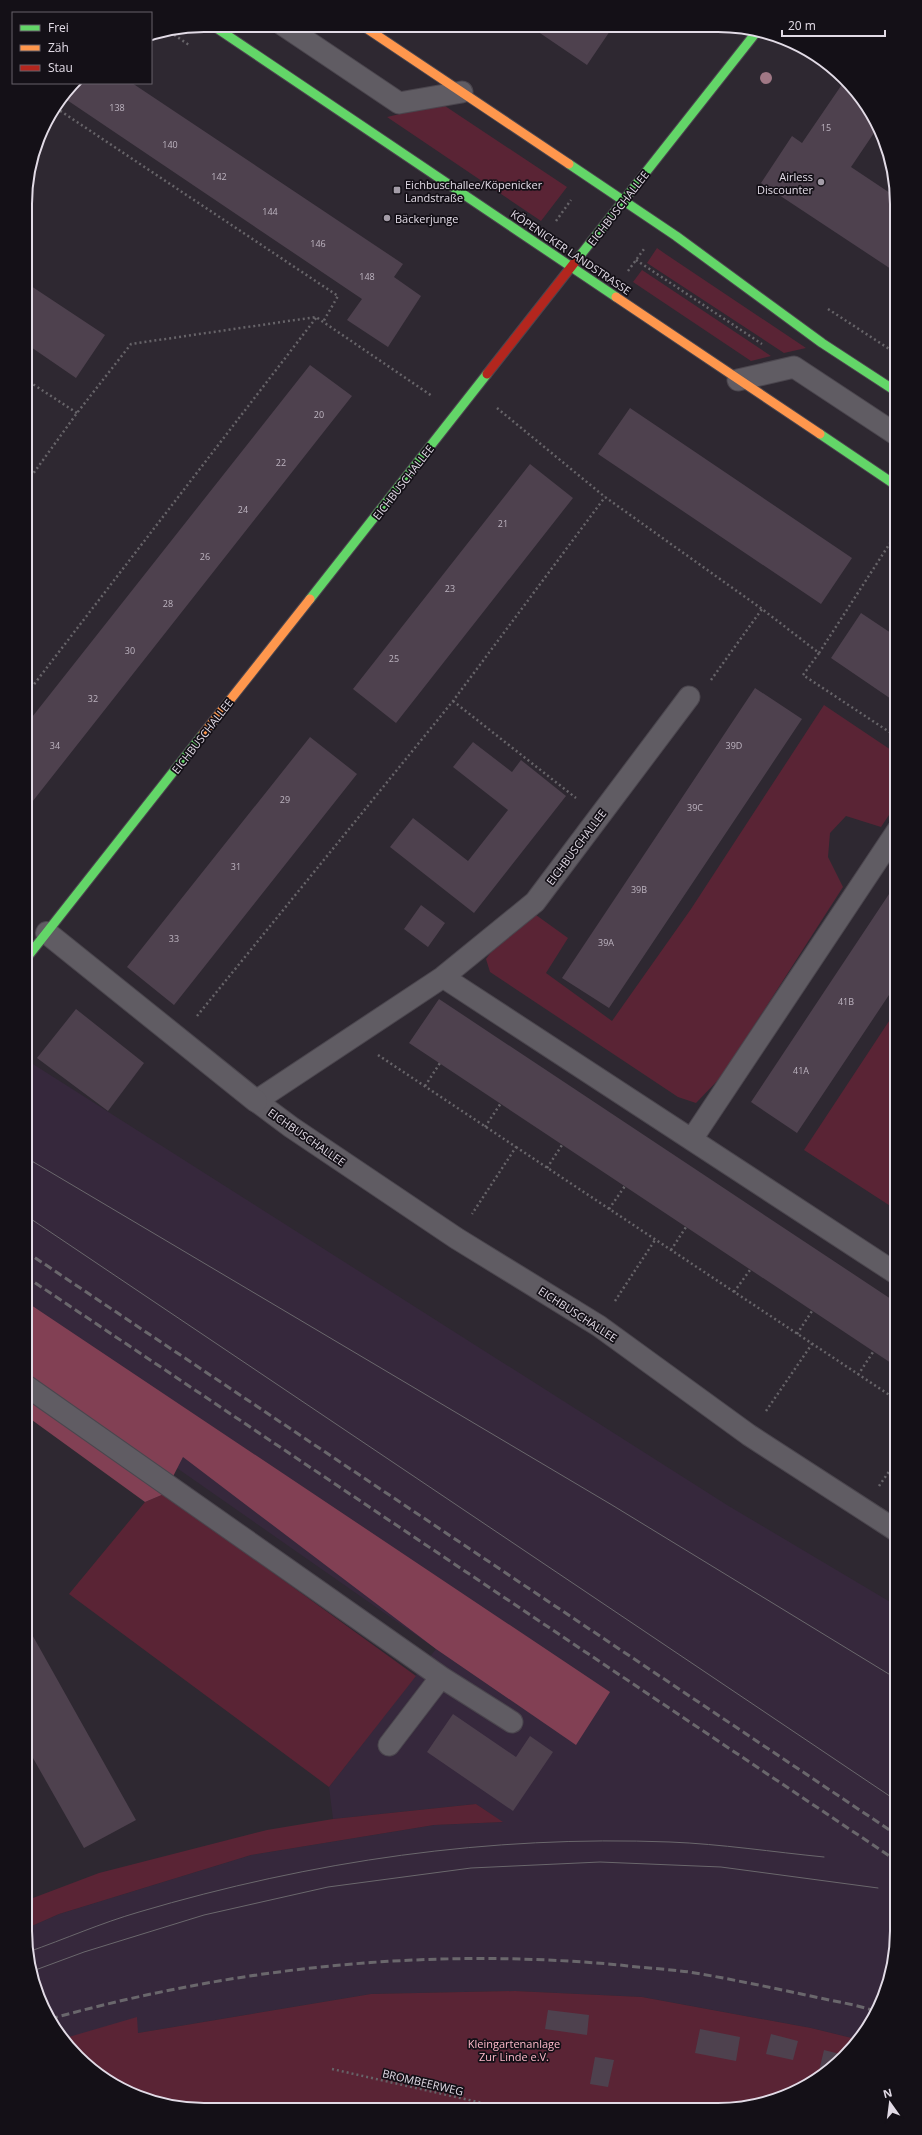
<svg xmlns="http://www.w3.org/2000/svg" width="922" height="2135" viewBox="0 0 922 2135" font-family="'Open Sans',sans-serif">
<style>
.built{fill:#36283c}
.green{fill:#5a2435}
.forest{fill:#824054}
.building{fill:#4e414e}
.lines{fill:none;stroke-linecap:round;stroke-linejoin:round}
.lane-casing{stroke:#4b464e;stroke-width:23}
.street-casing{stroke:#4b464e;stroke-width:24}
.fast-casing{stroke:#4b464e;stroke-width:11}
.slow-casing{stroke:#4b464e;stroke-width:11}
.jam-casing{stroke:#4b464e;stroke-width:11}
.path{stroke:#676469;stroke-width:2.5;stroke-dasharray:2 3;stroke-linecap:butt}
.lane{stroke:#605c63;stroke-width:21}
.street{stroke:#605c63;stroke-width:22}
.fast{stroke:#63d668;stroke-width:9}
.slow{stroke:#ff974d;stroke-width:9}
.jam{stroke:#b3261e;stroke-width:9}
.tram{stroke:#6a676c;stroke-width:1}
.rail{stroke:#6a676c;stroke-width:3;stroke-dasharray:8 4;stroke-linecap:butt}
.tree{fill:#a07885}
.poi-dot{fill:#a39ca7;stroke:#141017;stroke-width:1.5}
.labels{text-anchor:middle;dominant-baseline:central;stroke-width:3.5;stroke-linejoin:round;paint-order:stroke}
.number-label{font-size:9px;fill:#bdb4c0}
.poi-label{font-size:11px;fill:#e2dbe6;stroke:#141017;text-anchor:start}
.street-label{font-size:11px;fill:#e2dbe6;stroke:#141017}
.park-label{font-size:11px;fill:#fdb9c9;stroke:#141017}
.rim{fill:none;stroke:#e2dbe6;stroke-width:2}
</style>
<rect width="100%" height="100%" fill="#2e2831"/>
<path class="built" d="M25 1059 727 1505 897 1606V1943L887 1989 860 2040 811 2028 642 1997 515 1991 371 1994 138 2033 73 2051 55 2030 31 1978 25 1929 59 1914 251 1855 434 1825 502 1822 476 1804 333 1819 329 1787 436 1649 25 1362Z"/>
<path class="green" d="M442 104 567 187 541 221 387 117Z
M657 248 664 253 806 348 784 353 647 263Z
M642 270 771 356 751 361 633 282Z
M824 705 897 754V803L881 827 846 816 830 833 828 857 843 887 721 1077 696 1103 678 1097 490 972 486 959 496 945 536 915 568 938 546 973 612 1021 691 909Z
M897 1009V1246L889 1241 895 1209 804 1150Z
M164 1494 416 1676 329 1787 69 1594 145 1502Z
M476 1804 503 1822 434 1825 251 1855 59 1914 25 1929V1901L99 1873 267 1830 333 1819Z
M515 1991 642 1997 811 2028 860 2040 817 2080 765 2104 718 2110 169 2107 124 2091 86 2066 62 2039 137 2017 138 2033 371 1994Z"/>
<path class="forest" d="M25 1301 610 1692 576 1745 436 1649 183 1457 164 1494 145 1502 25 1415Z"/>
<path class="building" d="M531 27 612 28 587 65Z
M845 80 873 114 878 127 851 167 896 197 897 273 761 183 792 136 802 143Z
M75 83H132L403 264 394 277 421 296 388 347 347 320 362 299 64 98Z
M25 282 105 335 76 378 25 343Z
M310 365 352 396 25 811V726Z
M630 408 852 558 821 604 598 454Z
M530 464 573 498 396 723 353 689Z
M861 613 897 637V703L831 658Z
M755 688 802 719 609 1008 562 978Z
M310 737 357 774 174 1005 127 967Z
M473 742 512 772 521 760 566 796 474 913 390 847 413 818 468 861 508 810 453 767Z
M897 882V983L797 1133 751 1102Z
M421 905 445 923 428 947 404 929Z
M439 999 897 1303V1367L409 1043Z
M76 1009 144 1063 108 1111 37 1058Z
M25 1622 136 1820 84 1848 25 1744Z
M453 1714 516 1757 530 1736 553 1752 513 1811 427 1752Z
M548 2010 589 2015 587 2035 545 2029Z
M700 2029 740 2037 736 2061 695 2053Z
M771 2034 798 2041 793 2060 766 2054Z
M824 2050 844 2055 821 2076 818 2075Z
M595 2057 614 2060 608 2087 590 2084Z"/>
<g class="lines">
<defs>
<path id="lane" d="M283 25 399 103 462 92
M738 380 794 367 897 435
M689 697 535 902 443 977 256 1101 291 1127 456 1238 599 1326 749 1435 897 1531
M443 977 897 1274
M692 1139 897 831
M25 1385 441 1677
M389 1745 441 1677 512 1722"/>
<path id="street" d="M47 933 256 1101"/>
<path id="fast" d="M212 25 616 297
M569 164 676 236 822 343 897 392
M575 262 758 30
M820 434 897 486
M310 599 487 374
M25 960 203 734"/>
<path id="slow" d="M363 26 569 164
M616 297 820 434
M203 734 310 599"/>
<path id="jam" d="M487 374 575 262"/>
</defs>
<use href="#lane" class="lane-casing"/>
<use href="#street" class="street-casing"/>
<use href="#fast" class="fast-casing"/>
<use href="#slow" class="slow-casing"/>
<use href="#jam" class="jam-casing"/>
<path class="path" d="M170 32 189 45
M56 108 338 296 323 322
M556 221 571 200
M636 260 762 344
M628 271 644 249
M828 309 897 354
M25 379 77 413
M497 408 605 497 762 609 819 653 803 675 897 737
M25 485 77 413 131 344 316 317 432 396
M819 653 892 540
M711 680 762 609
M25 696 316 318
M453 701 576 798
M197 1016 453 701 605 497
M378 1055 516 1147 472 1214
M425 1086 440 1063
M485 1127 501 1103
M516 1147 897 1400
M547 1168 562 1145
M609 1209 625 1186
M671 1250 686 1227
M734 1292 750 1270
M615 1301 655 1240
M797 1334 812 1311
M858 1375 873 1352
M766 1411 812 1344
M879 1486 897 1460
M332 2069 509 2109"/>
<use href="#lane" class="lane"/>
<use href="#street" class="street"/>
<use href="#fast" class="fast"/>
<use href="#slow" class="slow"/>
<use href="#jam" class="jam"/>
<path class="tram" d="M25 1157 612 1505 897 1679
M25 1215 897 1801
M28 1952C65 1939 101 1923 139 1912 311 1861 490 1835 670 1842 721 1844 773 1852 824 1857
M30 1972 84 1952 204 1915 328 1887 471 1868 600 1862 721 1867 878 1888"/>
<path class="rail" d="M25 1251 897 1835
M25 1276 897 1861
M50 2019C236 1967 428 1947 620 1965 643 1968 667 1969 689 1972 744 1981 799 1994 854 2005L876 2011"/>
</g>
<circle class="tree" cx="766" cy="78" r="6"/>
<g class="poi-dot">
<circle cx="821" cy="182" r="4"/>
<rect x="393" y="186" width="8" height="8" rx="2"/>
<circle cx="387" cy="218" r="4"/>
</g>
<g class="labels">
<g class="number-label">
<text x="117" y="107">138</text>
<text x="826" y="127">15</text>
<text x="170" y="144">140</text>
<text x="219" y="176">142</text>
<text x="270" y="211">144</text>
<text x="318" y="243">146</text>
<text x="367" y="276">148</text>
<text x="319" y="414">20</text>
<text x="281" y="462">22</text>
<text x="243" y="509">24</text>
<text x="503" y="523">21</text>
<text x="205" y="556">26</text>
<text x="450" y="588">23</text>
<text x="168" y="603">28</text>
<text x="130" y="650">30</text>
<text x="394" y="658">25</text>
<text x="93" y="698">32</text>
<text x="55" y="745">34</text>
<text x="734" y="745">39D</text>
<text x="285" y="799">29</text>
<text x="695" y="807">39C</text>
<text x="236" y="866">31</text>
<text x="639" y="889">39B</text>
<text x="174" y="938">33</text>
<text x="606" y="942">39A</text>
<text x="846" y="1001">41B</text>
<text x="801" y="1070">41A</text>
</g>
<g class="poi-label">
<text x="813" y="176" text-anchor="end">Airless<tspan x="813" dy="13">Discounter</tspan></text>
<text x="405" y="184">Eichbuschallee/Köpenicker<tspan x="405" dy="13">Landstraße</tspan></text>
<text x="395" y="218">Bäckerjunge</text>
</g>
<g class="street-label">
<text transform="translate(618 208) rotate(-52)">EICHBUSCHALLEE</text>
<text transform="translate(571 252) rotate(34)">KÖPENICKER LANDSTRASSE</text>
<text transform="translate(403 482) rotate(-52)">EICHBUSCHALLEE</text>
<text transform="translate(202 736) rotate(-52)">EICHBUSCHALLEE</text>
<text transform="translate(576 847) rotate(-53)">EICHBUSCHALLEE</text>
<text transform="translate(307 1137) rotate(35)">EICHBUSCHALLEE</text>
<text transform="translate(578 1314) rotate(33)">EICHBUSCHALLEE</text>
<text transform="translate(423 2082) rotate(13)">BROMBEERWEG</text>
</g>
<g class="park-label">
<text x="514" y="2043">Kleingartenanlage<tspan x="514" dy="13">Zur Linde e.V.</tspan></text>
</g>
</g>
<path d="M0 0H922V2135H0ZM204 32H718A172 172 0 0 1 890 204V1931A172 172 0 0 1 718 2103H204A172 172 0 0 1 32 1931V204A172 172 0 0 1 204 32Z" fill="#141017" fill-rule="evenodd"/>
<path class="rim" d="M204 32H718A172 172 0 0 1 890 204V1931A172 172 0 0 1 718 2103H204A172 172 0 0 1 32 1931V204A172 172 0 0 1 204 32Z"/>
<rect x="12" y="12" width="140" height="72" fill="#141017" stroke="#66616a"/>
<rect x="20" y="25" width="20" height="6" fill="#63d668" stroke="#66616a"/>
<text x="48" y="32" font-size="12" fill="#e2dbe6">Frei</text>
<rect x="20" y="45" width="20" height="6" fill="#ff974d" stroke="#66616a"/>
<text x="48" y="52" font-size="12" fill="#e2dbe6">Zäh</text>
<rect x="20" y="65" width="20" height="6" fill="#b3261e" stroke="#66616a"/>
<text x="48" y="72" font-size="12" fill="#e2dbe6">Stau</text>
<g transform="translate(890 2103) rotate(346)" stroke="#141017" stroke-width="3" paint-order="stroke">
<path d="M0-3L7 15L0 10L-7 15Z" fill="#e2dbe6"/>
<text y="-6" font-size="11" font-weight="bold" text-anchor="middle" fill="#e2dbe6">N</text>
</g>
<path d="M782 30v6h103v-6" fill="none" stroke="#e2dbe6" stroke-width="2"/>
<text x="788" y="30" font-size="12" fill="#e2dbe6" stroke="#141017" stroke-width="3" paint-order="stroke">20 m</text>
</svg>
